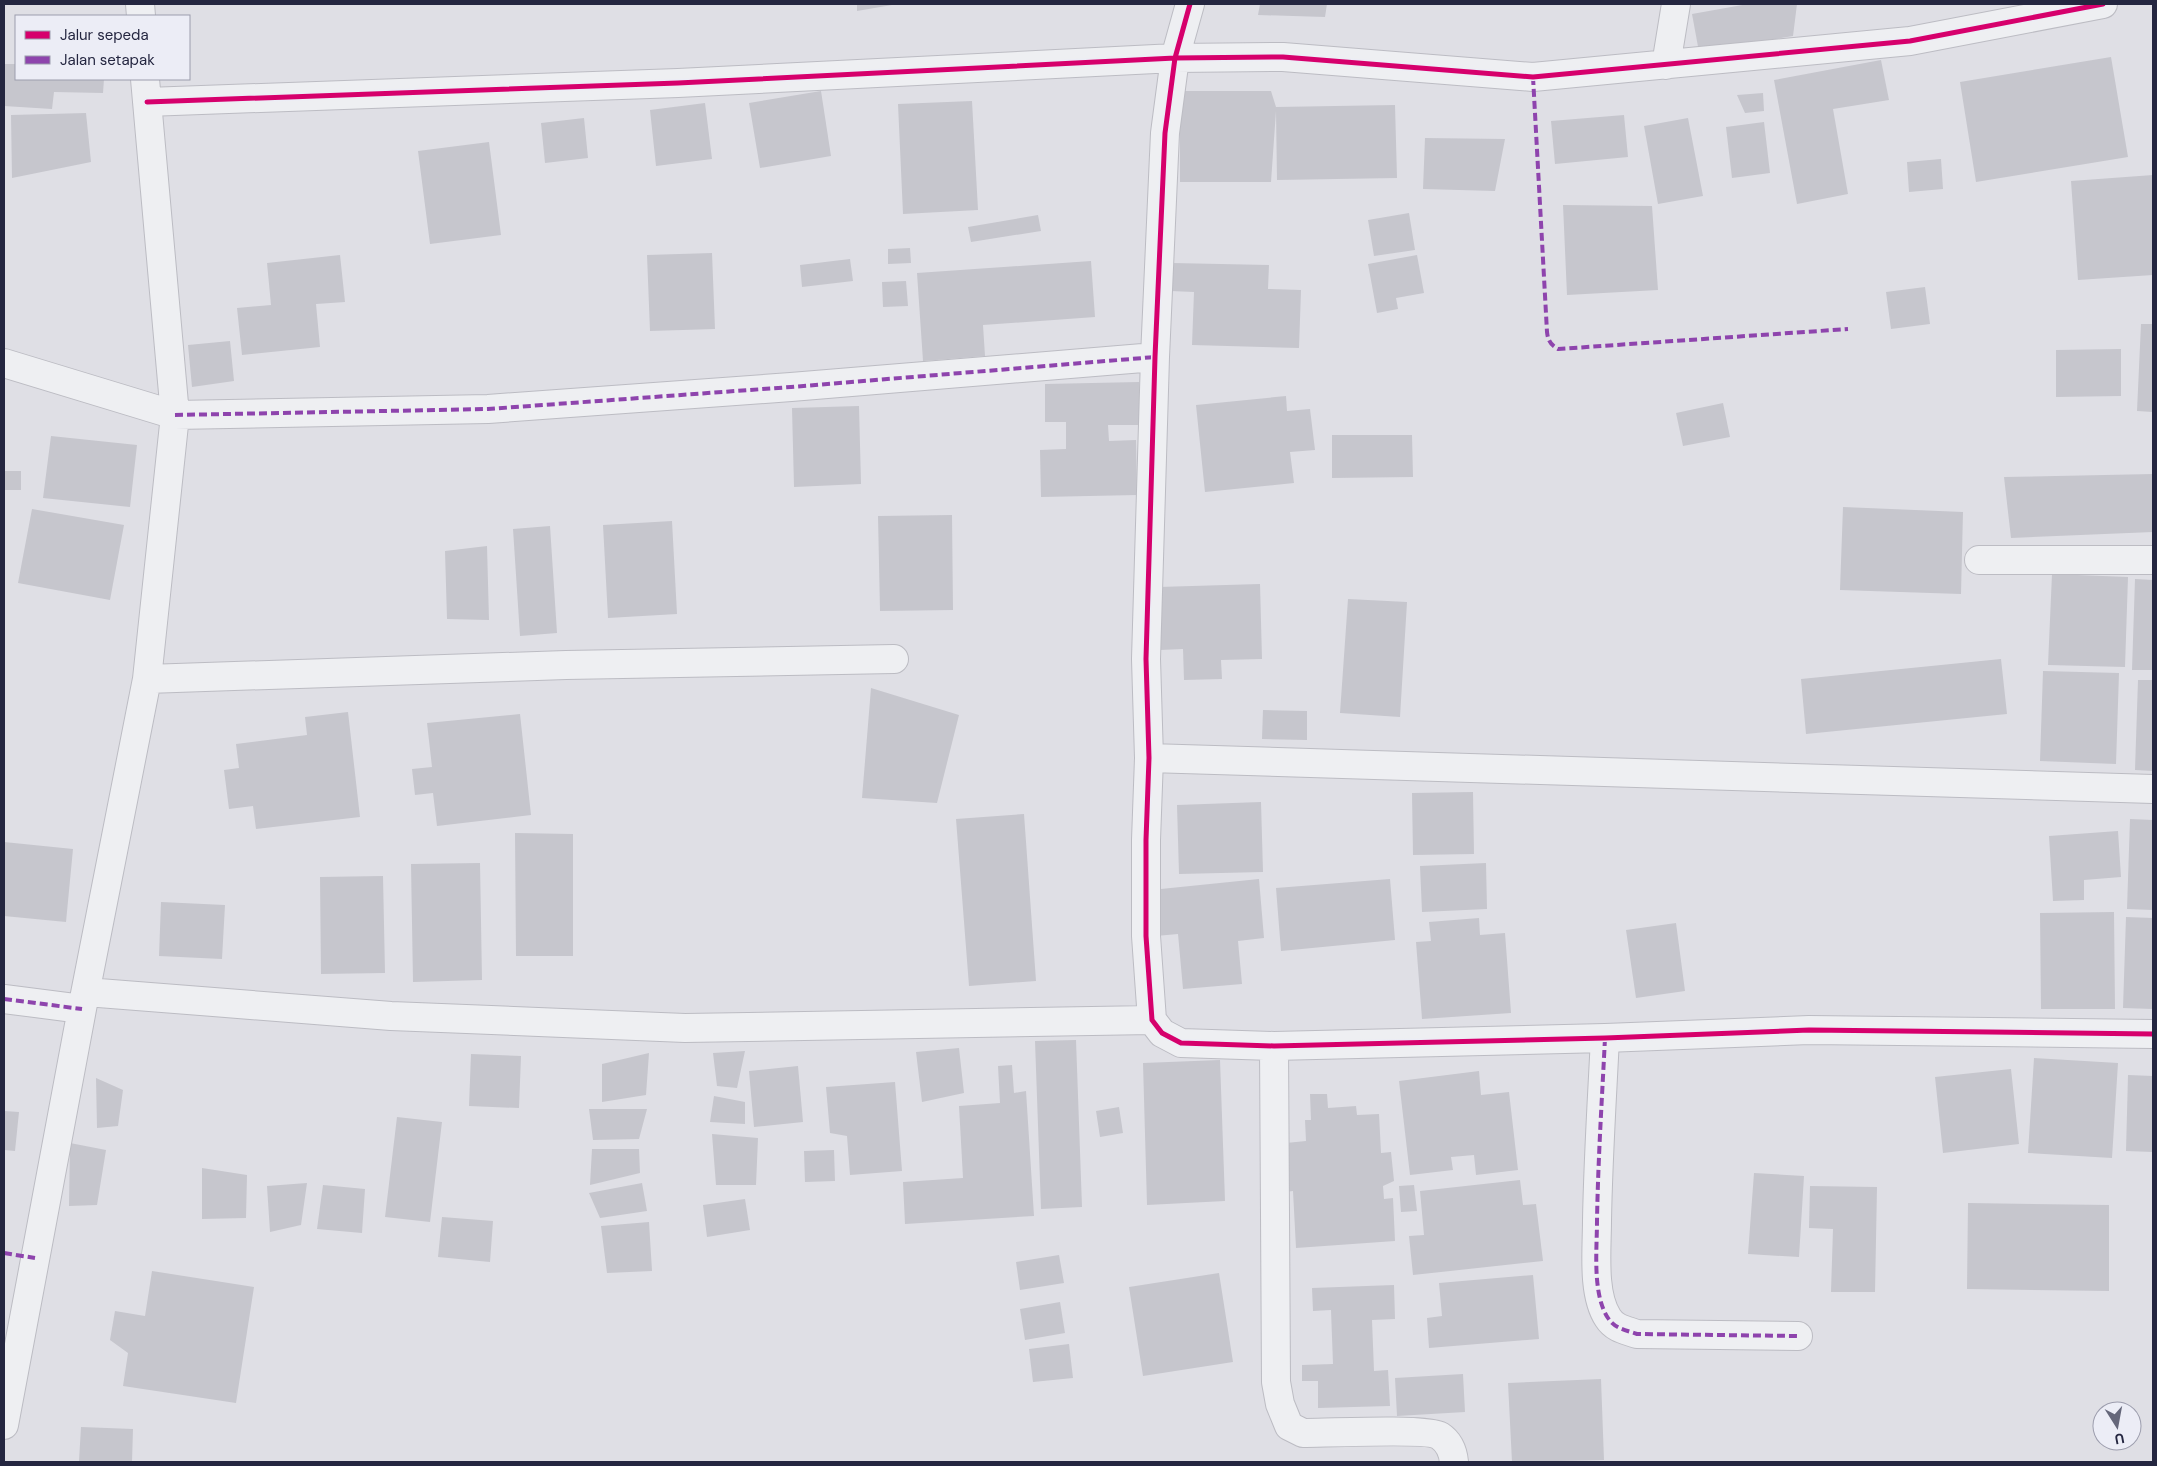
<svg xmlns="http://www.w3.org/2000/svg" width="2157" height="1466" viewBox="0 0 2157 1466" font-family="'DM Sans',sans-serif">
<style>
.building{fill:#c6c6cd}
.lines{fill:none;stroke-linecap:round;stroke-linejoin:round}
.minor-casing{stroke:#bcbcc3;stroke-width:30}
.minor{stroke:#eeeff2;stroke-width:28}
.quiet{stroke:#8e44ad;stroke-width:4;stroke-dasharray:8 4;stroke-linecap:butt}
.cycleway-casing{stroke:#ecedf6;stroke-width:8}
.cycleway{stroke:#d6006c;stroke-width:5}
</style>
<rect width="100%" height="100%" fill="#dfdfe5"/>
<path class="building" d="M857 4H892V5L857 11Z
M1260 4H1327L1325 17 1258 15Z
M1748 4H1797L1793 36 1699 52 1692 14Z
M2111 57 2128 157 1976 182 1960 82Z
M1881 60 1889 100 1833 109 1848 194 1797 204 1774 80Z
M4 64H16V79H104L103 93 54 92 52 109 4 106Z
M821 91 831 156 760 168 749 103Z
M1180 91H1271L1276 107 1395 105 1397 178 1277 180 1276 111 1271 182H1180Z
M1763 93 1764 111 1745 113 1737 95Z
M972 101 978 210 903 214 898 104Z
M705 103 712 159 656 166 650 110Z
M86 113 91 162 12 178 11 115Z
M1624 115 1628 157 1555 164 1551 121Z
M584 118 588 158 545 163 541 123Z
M1688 118 1703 196 1658 204 1644 126Z
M1764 122 1770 173 1732 178 1726 127Z
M1425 138 1505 139 1495 191 1423 189Z
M489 142 501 235 430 244 418 151Z
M1941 159 1943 189 1909 192 1907 162Z
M2153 175V275L2078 280 2071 181Z
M1563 205 1652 206 1658 290 1567 295Z
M1409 213 1415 250 1374 256 1368 220Z
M1038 215 1041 231 971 242 968 227Z
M910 248 911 263 888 264V249Z
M712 253 715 329 650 331 647 255Z
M340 255 345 302 316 304 320 347 242 355 237 308 271 305 267 263Z
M1417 255 1424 293 1396 298 1398 309 1377 313 1368 264Z
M850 259 853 281 802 287 800 265Z
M1091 261 1095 317 983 325 985 356 923 361 917 273Z
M1172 263 1269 265 1268 289 1301 290 1299 348 1192 345 1194 292 1171 291Z
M906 281 908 306 883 307 882 282Z
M1925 287 1930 324 1891 329 1886 292Z
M2141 324H2153V412L2137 411Z
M230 341 234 381 192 387 188 345Z
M2121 349V396L2056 397V350Z
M1139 382V425H1108L1109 441 1136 440 1137 495 1041 497 1040 450 1066 449V422H1045V384Z
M1286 396 1287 411 1310 409 1315 450 1290 452 1294 483 1205 492 1196 405Z
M1723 403 1730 437 1683 446 1676 413Z
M859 406 861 484 794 487 792 408Z
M1332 435H1412L1413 477 1332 478Z
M51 436 137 445 130 507 43 498Z
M4 471H21V490H4Z
M2153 474V532L2011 538 2004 477Z
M1843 507 1963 512 1961 594 1840 590Z
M32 509 124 525 110 600 18 583Z
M952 515 953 610 880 611 878 516Z
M672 521 677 614 608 618 603 525Z
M550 526 557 633 520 636 513 529Z
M487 546 489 620 447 619 445 551Z
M2052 574 2128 577 2125 667 2048 665Z
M2135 579 2153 580V670H2132Z
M1260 584 1262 659 1221 660 1222 679 1184 680 1183 649 1160 650 1158 587Z
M1348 599 1407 602 1400 717 1340 713Z
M2001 659 2007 714 1806 734 1801 679Z
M2043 671 2119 673 2116 764 2040 761Z
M2138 680H2153V771L2135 770Z
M871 688 959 715 937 803 862 798Z
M1263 710 1307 711V740L1262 739Z
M348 712 360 817 256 829 253 806 229 809 224 770 239 768 236 744 307 735 305 717Z
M520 714 531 815 437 826 433 793 415 795 412 769 432 767 427 723Z
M1473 792 1474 854 1413 855 1412 793Z
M1261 802 1263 872 1179 874 1177 805Z
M1024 814 1036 981 969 986 956 819Z
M2130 819 2153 820V910L2127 909Z
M2118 831 2121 877 2084 880V900L2053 901 2049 836Z
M515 833 573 834V956H516Z
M4 842 73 849 66 922 4 916Z
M480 863 482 980 413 982 411 864Z
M1486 863 1487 909 1422 912 1420 866Z
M383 876 385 973 321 974 320 877Z
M1259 879 1264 938 1238 941 1242 984 1183 989 1178 934 1156 936 1151 890Z
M1390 879 1395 940 1281 951 1276 888Z
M161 902 225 905 222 959 159 956Z
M2114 912 2115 1009H2041L2040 913Z
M2126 917 2153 918V1009L2123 1008Z
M1479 918 1480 935 1505 933 1511 1013 1422 1019 1416 942 1431 941 1429 922Z
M1676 923 1685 991 1636 998 1626 930Z
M1076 1040 1082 1207 1041 1209 1035 1041Z
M959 1048 964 1093 922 1102 916 1052Z
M745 1051 737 1088 717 1086 713 1053Z
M649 1053 646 1095 602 1102V1064Z
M471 1054 521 1056 519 1108 469 1106Z
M2034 1058 2118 1063 2112 1158 2028 1153Z
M1220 1060 1225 1201 1147 1205 1143 1063Z
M1012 1065 1014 1093 1026 1091 1034 1216 905 1224 903 1182 963 1178 959 1106 1000 1103 998 1066Z
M798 1066 803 1122 754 1127 749 1071Z
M2011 1069 2019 1144 1943 1153 1935 1077Z
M1479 1071 1481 1095 1509 1092 1518 1170 1476 1175 1474 1155 1451 1157 1453 1170 1410 1175 1399 1081Z
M2128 1075 2153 1076V1152L2126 1151Z
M96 1078 123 1090 118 1126 97 1128Z
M895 1082 902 1171 850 1175 847 1136 830 1133 826 1087Z
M1310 1094H1327L1328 1108 1356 1106 1357 1115 1379 1114 1381 1153 1391 1152 1394 1181 1383 1186 1384 1199 1393 1198 1395 1241 1296 1248 1293 1191 1285 1192 1286 1143 1306 1141 1305 1120H1311Z
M714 1096 745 1102V1124L710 1122Z
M1119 1107 1123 1133 1100 1137 1096 1111Z
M589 1109H647L639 1139 593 1140Z
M4 1111 19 1112 15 1151 4 1150Z
M397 1117 442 1122 430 1222 385 1217Z
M712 1134 758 1138 756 1185H716Z
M70 1143 106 1150 97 1205 69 1206Z
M592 1149H639L640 1173 590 1185Z
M834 1150 835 1181 805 1182 804 1151Z
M202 1168 247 1175 246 1218 202 1219Z
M1754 1173 1804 1176 1799 1257 1748 1254Z
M1520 1180 1523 1205 1536 1204 1543 1261 1413 1275 1409 1236 1424 1235 1420 1191Z
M307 1183 301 1225 270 1232 267 1186Z
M642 1183 647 1211 600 1218 589 1193Z
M323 1185 365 1189 362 1233 317 1229Z
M1414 1185 1417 1211 1401 1212 1399 1186Z
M1810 1186 1877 1187 1875 1292H1831L1833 1229 1809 1228Z
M745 1199 750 1230 707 1237 703 1205Z
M1968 1203 2109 1205V1291L1967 1289Z
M442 1217 493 1221 490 1262 438 1257Z
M649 1222 652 1271 607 1273 601 1226Z
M1059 1255 1064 1283 1020 1290 1016 1262Z
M152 1271 254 1287 236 1403 123 1386 128 1353 110 1340 115 1311 145 1316Z
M1219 1273 1233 1362 1143 1376 1129 1287Z
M1533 1275 1539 1339 1429 1348 1427 1318 1442 1316 1439 1283Z
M1394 1285 1395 1319 1372 1320 1374 1371 1388 1370 1390 1406 1318 1408V1381H1302V1365L1333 1364 1331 1310 1313 1311 1312 1288Z
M1060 1302 1065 1333 1025 1340 1020 1309Z
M1069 1344 1073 1378 1033 1382 1029 1349Z
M1463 1374 1465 1412 1397 1416 1395 1378Z
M1601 1379 1604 1460 1512 1462 1508 1383Z
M81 1427 133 1429 132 1462 79 1461Z"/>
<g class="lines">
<defs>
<path id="minor" d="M140 4 141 16
M1190 4 1175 58 1165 133 1155 357 1146 659 1149 758 1146 840V936L1152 1020 1162 1033 1181 1043 1274 1046 1605 1038 1809 1030 2153 1034
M1666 65 1676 4
M147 102 678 83 1175 58 1283 57 1533 77 1910 41 2103 4
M4 363 175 415 488 409 791 387 1155 357
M1979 560H2153
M147 679 566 665 894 659
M1149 758 2153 789
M86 992 391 1016 685 1028 1152 1020
M4 999 82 1009
M1605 1038C1602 1099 1598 1160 1597 1221 1597 1249 1592 1294 1608 1318 1615 1329 1626 1330 1637 1334L1798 1336
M1274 1046 1276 1382 1280 1404 1289 1426 1303 1433C1324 1433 1428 1428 1440 1436 1449 1442 1453 1452 1454 1462
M4 1425 82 1009 147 679 175 415 145 79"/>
</defs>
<use href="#minor" class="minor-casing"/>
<use href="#minor" class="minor"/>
<path class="quiet" d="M1533 77 1547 332C1548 341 1551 345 1558 349L1848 329
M175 415 488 409 791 387 1155 357
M4 999 82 1009
M1605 1038C1602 1099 1598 1160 1597 1221 1597 1249 1592 1294 1608 1318 1615 1329 1626 1330 1637 1334L1798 1336
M4 1253 35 1258"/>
<defs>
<path id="cycleway" d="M1190 4 1175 58 1165 133 1155 357 1146 659 1149 758 1146 840V936L1152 1020 1162 1033 1181 1043 1274 1046 1605 1038 1809 1030 2153 1034
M147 102 678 83 1175 58 1283 57 1533 77 1910 41 2103 4"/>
</defs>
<use href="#cycleway" class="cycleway-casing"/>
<use href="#cycleway" class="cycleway"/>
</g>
<rect width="2157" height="1466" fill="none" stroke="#242640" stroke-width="10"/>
<rect x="15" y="15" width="175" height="65" fill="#ecedf6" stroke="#9c9dad"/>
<rect x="25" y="31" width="25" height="8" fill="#d6006c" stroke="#9c9dad"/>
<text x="60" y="40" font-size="15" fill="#242640">Jalur sepeda</text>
<rect x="25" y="56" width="25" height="8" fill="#8e44ad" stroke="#9c9dad"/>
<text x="60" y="65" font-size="15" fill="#242640">Jalan setapak</text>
<g transform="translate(2117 1426) rotate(169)"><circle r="24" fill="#ecedf6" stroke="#9c9dad"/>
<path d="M0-4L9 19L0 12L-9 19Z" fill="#65677a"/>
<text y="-8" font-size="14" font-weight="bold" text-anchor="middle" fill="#242640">U</text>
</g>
</svg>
